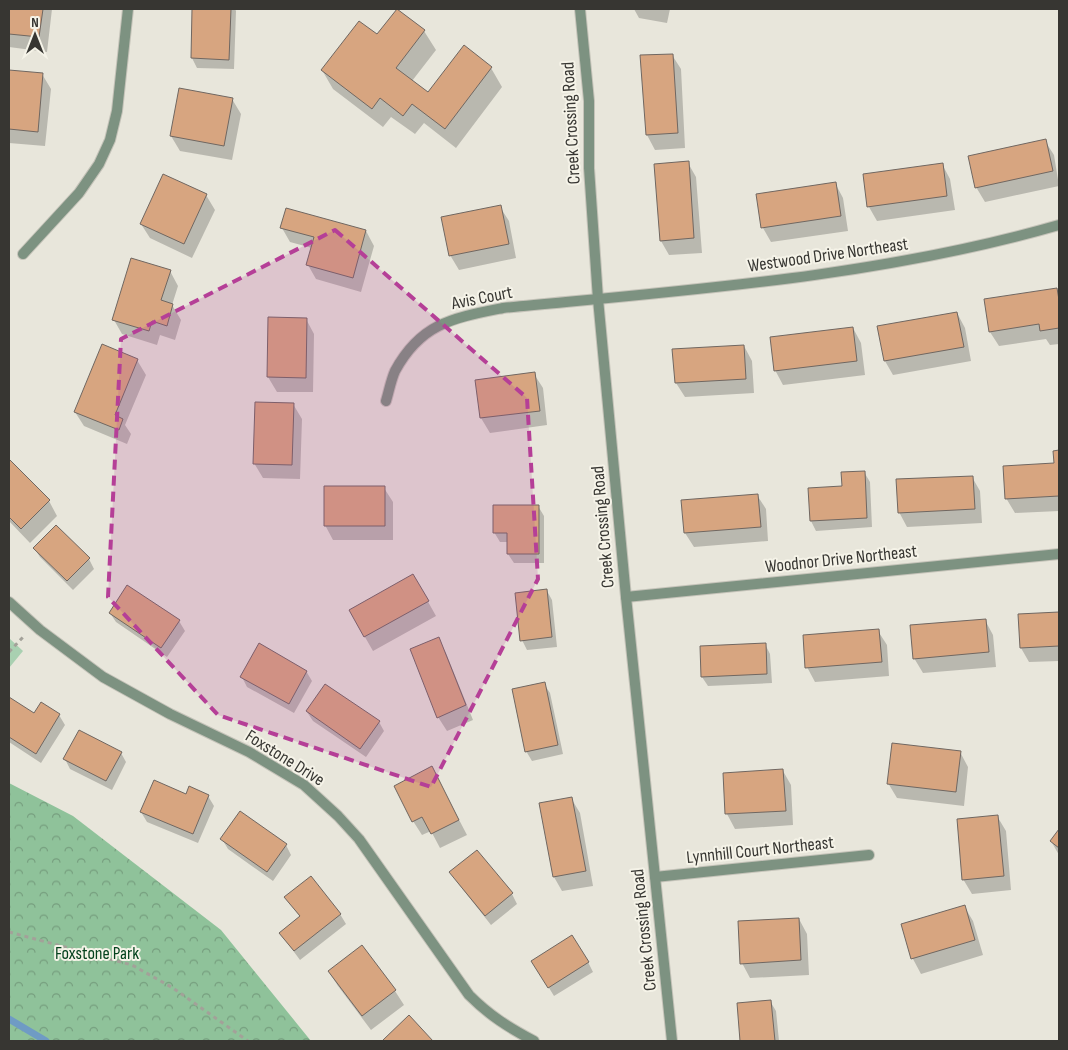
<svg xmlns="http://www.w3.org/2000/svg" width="1068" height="1050" viewBox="0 0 1068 1050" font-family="'Sofia Sans Condensed',sans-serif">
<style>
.green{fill:#a9d0b1}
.forest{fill:url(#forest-crowns)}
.shadow{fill:#0003}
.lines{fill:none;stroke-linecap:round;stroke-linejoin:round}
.stream{stroke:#6f9bc4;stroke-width:7}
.building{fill:#d7a580;stroke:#706761}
.minor-casing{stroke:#c5c3b9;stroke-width:12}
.tertiary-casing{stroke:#c5c3b9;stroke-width:12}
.path{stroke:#a3a199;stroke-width:3;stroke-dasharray:4 4;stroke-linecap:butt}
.minor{stroke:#7d9281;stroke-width:10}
.tertiary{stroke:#7d9281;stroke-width:10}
.marked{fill:#b53f97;fill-opacity:0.2;stroke:#b53f97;stroke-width:4;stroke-dasharray:10 6;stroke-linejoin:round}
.labels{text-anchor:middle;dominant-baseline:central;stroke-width:4;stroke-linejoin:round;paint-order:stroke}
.street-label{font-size:18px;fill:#373632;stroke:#f5f3e8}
.park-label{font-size:18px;fill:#04421d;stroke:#f5f3e8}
</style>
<defs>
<pattern id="forest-crowns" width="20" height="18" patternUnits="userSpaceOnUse" patternTransform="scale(1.25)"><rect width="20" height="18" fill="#8fc29a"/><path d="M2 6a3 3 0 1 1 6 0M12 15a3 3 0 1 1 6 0" fill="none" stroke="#769e7e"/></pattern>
</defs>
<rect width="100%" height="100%" fill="#e8e6db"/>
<path class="green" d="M9 638 23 651 9 668Z"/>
<path class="forest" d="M9 783 73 816 221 930 311 1041H9Z"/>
<path class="shadow" d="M9 9H52L47 52 9 47Z
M193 9H235L236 11 234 69 197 68 192 58Z
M634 9H670L667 23 639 18Z
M397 10 424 31 436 50 412 81 428 94 464 47 491 68 502 87 456 148 424 123 415 134 391 117 383 127 333 89 322 70 377 36Z
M672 55 681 69 685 148 655 150 647 135 642 57Z
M9 71 42 74 51 89 45 146 9 143Z
M232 99 241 114 232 160 180 151 171 136Z
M1045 141 1054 155 1059 186 985 202 976 187Z
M688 163 696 177 702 253 669 255 661 241Z
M942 164 950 179 955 210 877 221 869 207 864 175Z
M835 183 843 198 848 231 771 242 763 228Z
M206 195 215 210 192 258 150 238 141 224Z
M500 207 509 221 516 258 459 270 450 255Z
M282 228 366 231 374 246 361 292 316 279 308 265 312 248 290 242Z
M170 271 178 286 172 305 181 320 175 340 160 335 157 345 122 334 114 320Z
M1057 289 1059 293V344L1050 345 1046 339 999 346 990 332Z
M957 313 965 328 971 361 893 375 885 361Z
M269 318 306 319 314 334 313 392H277L268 377Z
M853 328 861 343 865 375 783 385 775 370Z
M744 346 752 361 754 393 685 397 676 383Z
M137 360 146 375 125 425 131 434 127 444 84 426 75 412Z
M534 374 543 388 547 425 490 433 481 418 476 381Z
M293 404 302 419 300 479 263 478 254 463Z
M1054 452H1059V511L1015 513 1006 498 1055 464Z
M9 461 49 501 57 516 30 543 9 521Z
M864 472 870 482 872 527 816 531 811 521 809 489 843 488Z
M972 477 980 491 982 523 907 527 899 512Z
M384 488 393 502V540H333L325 525Z
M757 495 766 509 768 541 694 547 685 533Z
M538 506 544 516V563H514L508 554V542H500L494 532Z
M34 548 89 559 94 569 73 590 40 557Z
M413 575 436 616 373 651 350 611Z
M547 591 552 600 557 647 527 650 522 640Z
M110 613 179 621 185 631 167 657 116 622Z
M1059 614V661L1029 662 1021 648 1020 615Z
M985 620 993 635 996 667 923 673 914 658Z
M878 631 887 645 889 676 815 682 807 667Z
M438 639 446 653 473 720 447 731 438 717Z
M765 644 770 654 772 683 708 686 702 677Z
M306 671 312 681 294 713 247 687 242 677Z
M544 684 550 693 563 754 532 761 526 751Z
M9 699 34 715 41 704 59 715 65 725 41 763 9 742Z
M307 712 379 722 384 731 366 757 313 721Z
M960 752 968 767 964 806 897 798 888 783Z
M121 753 126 762 112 790 70 769 65 759Z
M432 768 467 835 440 848 431 831 422 835 413 821Z
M783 771 791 785 793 825 735 829 727 814 724 774Z
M186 795 208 796 214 806 198 843 147 822 141 812Z
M571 798 580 813 593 886 562 891 554 877Z
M997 816 1006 831 1011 890 972 894 963 879Z
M1059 831V855L1051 841Z
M222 839 286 845 291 855 273 881 228 849Z
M477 852 512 894 517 904 491 925 457 882 451 872Z
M286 897 340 914 346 924 300 960 280 933 300 917Z
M964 906 973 921 983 955 921 974 913 959 902 925Z
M799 919 807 934 809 975 750 978 742 963Z
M362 947 395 991 404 1005 371 1030 338 986 329 972Z
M588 962 593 972 554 996 538 970Z
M770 1001 776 1011 779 1041H741L738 1004Z"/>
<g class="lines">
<path class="stream" d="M9 1019 46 1041"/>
</g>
<path class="building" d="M9 9H43L39 37 9 34Z
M192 9H231L229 60 191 58Z
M397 9 425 30 396 68 428 92 464 45 492 67 445 129 412 104 403 116 380 98 372 109 321 70 359 21 377 34Z
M673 54 678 133 646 135 640 55Z
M9 70 43 73 38 132 9 129Z
M179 88 233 98 224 146 170 136Z
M1046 139 1053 171 975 188 968 156Z
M689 161 694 238 660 241 654 164Z
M943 163 947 196 867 207 863 174Z
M163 174 207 194 184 244 140 224Z
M836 182 841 216 761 228 756 194Z
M501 205 509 244 449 256 441 217Z
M286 208 366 230 353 278 306 265 314 237 280 228Z
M131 258 171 270 161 300 173 304 167 326 152 321 149 331 112 320Z
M1057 288 1059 300V328L1040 331 1039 324 989 332 984 299Z
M957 312 964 347 884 361 877 326Z
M268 317 307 318 306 378 267 377Z
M853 327 857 361 774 371 770 337Z
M102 344 138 359 115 415 123 419 119 430 74 412Z
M744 345 746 379 675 383 672 349Z
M535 372 540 411 480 418 475 380Z
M255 402 294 403 292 465 253 464Z
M1059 450V496L1005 499 1003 466 1054 463 1053 451Z
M9 459 50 500 21 529 9 517Z
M865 471 867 518 810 521 808 488 842 486 841 472Z
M973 476 975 509 898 513 896 479Z
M324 486H385V526H324Z
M758 494 761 527 684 533 681 500Z
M493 505H539V554H507V533H493Z
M56 525 90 558 67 581 33 548Z
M413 574 429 601 364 637 349 610Z
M127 585 180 620 161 648 109 613Z
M547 589 552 637 520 641 515 593Z
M1059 612V646L1020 648 1018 614Z
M986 619 989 652 913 659 910 625Z
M879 629 882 662 805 668 803 635Z
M439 637 466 705 437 718 410 649Z
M259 643 307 671 289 704 240 677Z
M766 643 767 674 701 677 700 646Z
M545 682 558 745 525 752 512 689Z
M325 684 380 721 360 749 306 711Z
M9 697 34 713 41 702 60 714 36 754 9 737Z
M79 730 122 752 106 781 63 759Z
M892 743 961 751 956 792 887 784Z
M432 766 459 820 431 834 422 817 412 822 394 786Z
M783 769 786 811 725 814 723 773Z
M154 780 186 794 189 786 209 795 193 834 140 812Z
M572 797 586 871 553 877 539 803Z
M240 811 287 844 267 872 220 839Z
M998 815 1004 876 962 880 957 819Z
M1059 829V848L1050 841Z
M477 850 513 893 485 916 449 872Z
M311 876 341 914 294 951 279 933 300 916 284 897Z
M965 905 975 940 911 959 901 924Z
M799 918 801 960 740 964 738 921Z
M572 935 589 962 548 988 531 961Z
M362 945 396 990 362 1016 328 971Z
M771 1000 775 1041H740L737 1003Z
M409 1015 433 1041H383V1040Z"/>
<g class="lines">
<defs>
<path id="minor" d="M23 254 79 193 99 164 110 140 117 111 128 9
M386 401C389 391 391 380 395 371 421 323 453 318 503 308 689 290 878 277 1059 225
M626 597 1059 554
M9 602 40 630 103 677 170 714 249 752 304 785 338 816 359 839 469 995C490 1016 508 1027 534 1041
M655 877 869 855"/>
<path id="tertiary" d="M580 9 589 101V168L598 299 626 597 672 1041"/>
</defs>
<use href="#minor" class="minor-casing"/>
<use href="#tertiary" class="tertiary-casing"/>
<path class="path" d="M9 652 24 636
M9 932 132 965 173 988 248 1041"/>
<use href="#minor" class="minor"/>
<use href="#tertiary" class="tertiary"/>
</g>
<path class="marked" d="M335 230 527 398 538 579 431 787 218 715 108 597 121 339Z"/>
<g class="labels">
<g class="street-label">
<text transform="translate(571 123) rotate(-93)">Creek Crossing Road</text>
<text transform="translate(828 255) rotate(-8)">Westwood Drive Northeast</text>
<text transform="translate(482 298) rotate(-11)">Avis Court</text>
<text transform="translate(603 527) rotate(-95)">Creek Crossing Road</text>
<text transform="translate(841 559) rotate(-6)">Woodnor Drive Northeast</text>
<text transform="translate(285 758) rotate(32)">Foxstone Drive</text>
<text transform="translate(760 850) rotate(-6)">Lynnhill Court Northeast</text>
<text transform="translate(644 930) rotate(-96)">Creek Crossing Road</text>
</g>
<g class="park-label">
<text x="97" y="953">Foxstone Park</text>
</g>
</g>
<rect width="1068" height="1050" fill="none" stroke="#373632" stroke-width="20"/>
<g transform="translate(35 35)" stroke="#f5f3e8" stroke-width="4" paint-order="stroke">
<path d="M0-4L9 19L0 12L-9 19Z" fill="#373632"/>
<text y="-8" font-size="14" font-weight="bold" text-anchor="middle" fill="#373632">N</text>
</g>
</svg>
